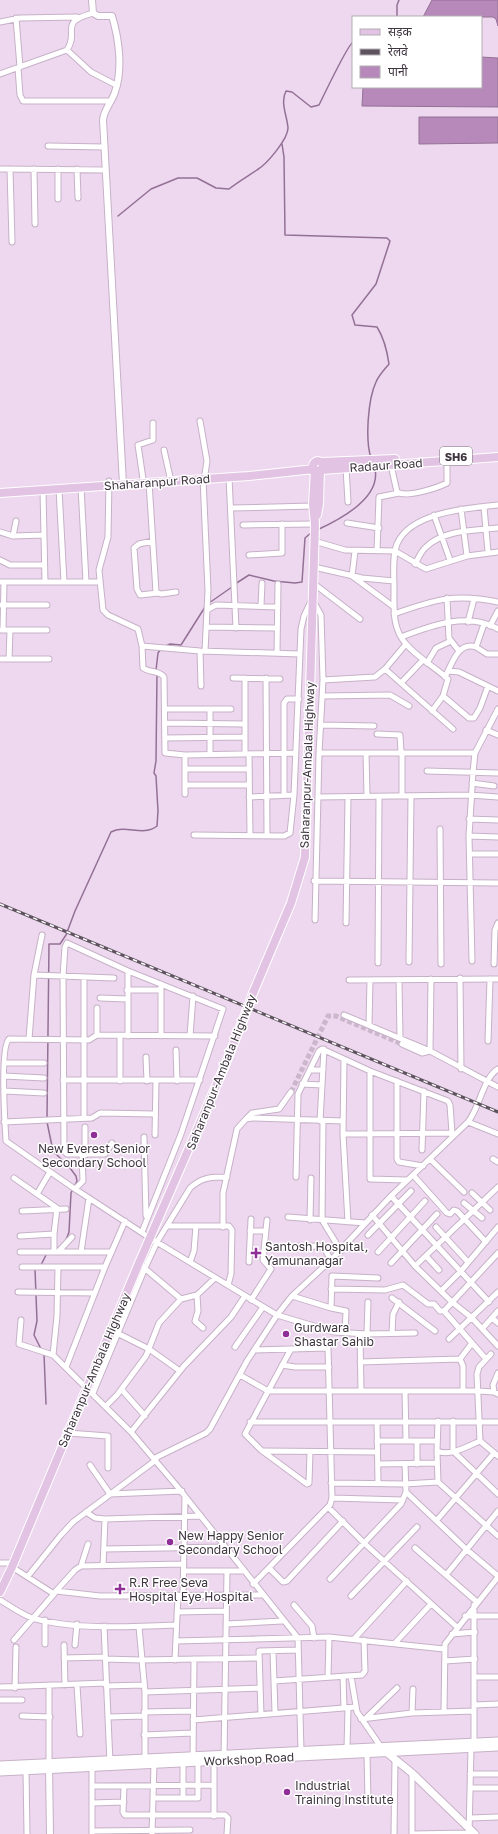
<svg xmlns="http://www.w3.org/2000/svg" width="498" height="1834" viewBox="0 0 498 1834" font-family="'Golos Text','Noto Sans Devanagari',sans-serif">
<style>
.water{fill:#b789ba;stroke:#937095}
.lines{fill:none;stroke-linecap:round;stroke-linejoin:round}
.stream{stroke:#937095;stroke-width:1.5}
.minor-tunnel{stroke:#cbb7cc;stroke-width:5;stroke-dasharray:5 2.5;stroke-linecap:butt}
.minor-casing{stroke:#c6b1c7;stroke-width:7}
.tertiary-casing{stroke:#c6b1c7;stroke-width:8}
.secondary-casing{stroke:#c6b1c7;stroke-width:9}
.primary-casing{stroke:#fff;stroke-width:10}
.minor{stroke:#fff;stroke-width:5}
.tertiary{stroke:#fff;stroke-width:6}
.secondary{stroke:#fff;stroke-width:7}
.primary{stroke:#e2c3e3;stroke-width:8}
.rail-casing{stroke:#5f535f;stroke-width:3}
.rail{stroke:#fff;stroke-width:1.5;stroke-dasharray:4.5;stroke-linecap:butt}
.primary-bridge-casing{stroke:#fff;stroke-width:10;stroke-linecap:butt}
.primary-bridge{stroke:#e2c3e3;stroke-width:8}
.poi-dot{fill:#8f2e97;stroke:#fff;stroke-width:1.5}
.labels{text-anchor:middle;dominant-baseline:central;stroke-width:3;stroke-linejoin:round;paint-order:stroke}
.shield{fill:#fff;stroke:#787278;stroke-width:1}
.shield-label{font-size:11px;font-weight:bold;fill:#3e353e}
.street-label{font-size:12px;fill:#3e353e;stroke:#fff}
.poi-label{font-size:12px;fill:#3e353e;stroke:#fff;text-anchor:start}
</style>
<rect width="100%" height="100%" fill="#eed8ef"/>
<path class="water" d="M432 0H498V26L496 19 493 17H423Z
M481 57 498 58V107L362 106 363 87H481Z
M419 117H498V143L419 144Z"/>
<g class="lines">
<path class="stream" d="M397 17V5L399 0
M282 144 284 157 285 235 387 238 390 241 376 284 352 315 355 325 377 327C384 338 387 350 389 364 384 370 379 375 376 382 368 399 365 440 371 458
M118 216 151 189 178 178H197L216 188 229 189C238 182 248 176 257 170 267 164 288 139 288 128 287 115 280 103 286 91L292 92 311 107 319 105C324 95 347 46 353 42
M317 530C339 520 381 498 375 469
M235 584 249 575 274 581 295 583 302 582 305 538 312 532
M209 603 232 587
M166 646 170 644 181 645 205 607
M156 670 158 653 161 649
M47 1118 49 944H60L66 935 75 911 111 832C126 824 143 837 157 826L158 811 156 776 154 773 156 761 157 673
M47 1122 53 1151 70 1168 76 1176 77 1181 71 1193 69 1232 66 1240
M41 1265 46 1255
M35 1269 37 1321 34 1335 41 1349
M44 1354 46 1404"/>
<path class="minor-tunnel" d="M291 1092 328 1016H336L402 1044"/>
<defs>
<path id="minor" d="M16 18 20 67
M0 22 20 18 77 17
M67 50 91 72 116 85
M18 68 20 95 23 101H111
M0 74 67 50C80 31 57 23 93 13
M48 146 105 147
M0 169 106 170
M10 169 12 242
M34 169 35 224
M58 169V199
M77 169 78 198
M200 421 207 461 205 474
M164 450 170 477
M391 465 397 492C407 498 437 488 447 483V461
M346 468 348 502
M229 477 236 628
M143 479 138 445 153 440V423
M203 479 208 590 205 651
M109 481 108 537 99 570 103 610 108 615 138 629 142 646 143 668C150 673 159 670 164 677L165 753 185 755 296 753
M149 482 156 592 161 594 176 592
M81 487 86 582
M59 489 64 582
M43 490 45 582
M484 507 488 552
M231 508 313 506
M461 509 467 556
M434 515 450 560
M347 523 379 528
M243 525 315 524
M0 532 13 536 16 521
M13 536 44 535
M153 541 139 544 134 548 137 589 140 595 158 593
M314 541 345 550 395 551 426 569 467 556 498 552
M355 551 352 576 394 607
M377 551 379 497 399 493
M249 555 282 553V524
M0 560 10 565H44
M415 564C418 559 420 553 425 548 442 530 475 530 498 528
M314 567 362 578 394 581
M0 582H99
M313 583 360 619
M447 598 449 638 459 651
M1 605H47
M261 606 262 583
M207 610 216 605 278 607
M394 614C433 600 455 593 498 602
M468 622 474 599
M490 626 498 611
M206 627 277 628
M1 630H47
M3 630 4 582
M401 637C430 626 468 611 498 629
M142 646 200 651 300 654
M476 647 487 654H498
M200 651 201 686
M277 653 278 584
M0 659H49
M9 659 10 630
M427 663 436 648 451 641
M385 669 453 729
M448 671 459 672 498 691
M445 677C452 664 458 641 476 647L484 624
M233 678 280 679
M245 678V754
M266 678 267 836
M323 680 375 677 385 669 406 644
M401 683 423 660
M322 696 390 695 409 706
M443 696 469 718H474L480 708 488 686
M165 709H231
M432 711 443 696 448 679C435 667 418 658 406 644 392 628 394 609 394 589 394 575 392 557 397 544 410 512 469 508 498 505
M165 723 245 724
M321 725 374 726
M486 730 498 735
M377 734 400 735 401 752
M165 738 245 737
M402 752V796
M319 753H475
M366 753 367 796
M210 754V709
M249 754 250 836
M185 755V794
M185 769H249
M427 771 498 773
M472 783 494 786
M185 785H249
M284 795V703L287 699H299
M249 797 294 795
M318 797 470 795 498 797
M469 819 498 820
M440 829 441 964
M194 835 284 836 290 833 294 795 301 629 304 616 312 599 321 615 323 680 319 753 315 920
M469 836 498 837
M470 854H498
M314 881 498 883
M346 923 348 797
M472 961 469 836 473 772 475 753 498 709
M409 962 411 796
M378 963 379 797
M494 964 495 930 498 923
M34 975 114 978
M84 977V1118
M460 978 461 1069
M349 980 498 979
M399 980 400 1037
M127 990H161
M100 998 127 999
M97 1008V1035
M344 1015 430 1051 498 1087
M369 1025 370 980
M128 1036V971
M161 1036V984
M190 1036 193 996
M215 1036 97 1035 89 1040 9 1039C0 1047 5 1125 6 1141L72 1187 150 1238 277 1315 334 1332 367 1334 415 1333
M29 1039 34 975 42 935
M488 1041 490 979
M402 1044 422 1053 430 1051 431 979
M176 1050 177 1081
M146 1057 147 1081
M344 1060 343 1134 348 1222
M4 1063H44
M310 1070H323
M370 1071V1179L407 1180
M4 1076 44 1078
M63 1080H200
M120 1081V1036
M397 1081V1159L399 1162 423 1166
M302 1084 322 1085
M4 1091 44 1093
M246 1119 252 1113 279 1109 291 1092
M320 1121 324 1049
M323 1121 322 1220 341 1251
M4 1122 92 1118 100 1113 155 1114
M468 1122 498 1134
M343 1134 452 1133V1135
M155 1135 156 1081
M144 1137 146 1216
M112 1143 105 1154H67L64 1151 63 976 65 947 67 943 128 971 223 1009 181 1134 142 1232
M422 1150 424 1091
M85 1155V1127
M430 1159 464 1192
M493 1159 498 1162
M413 1175 447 1213 450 1214 454 1210 457 1211 486 1242
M296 1177 298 1094 319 1051 322 1049 370 1071 448 1101 450 1105 452 1133
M14 1178 57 1208 54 1234V1252
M75 1189 83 1181 82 1155
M472 1193 490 1210
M37 1194 50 1172
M391 1196 489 1302
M464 1203 482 1218
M22 1211 66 1209
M372 1215 415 1266 452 1302 472 1318 498 1346
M288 1217 365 1223
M310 1220 311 1178
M167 1226H196
M223 1227V1193L237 1129 246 1119 253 1118 343 1121
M436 1227 468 1262
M250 1231H265
M368 1235 411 1191
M20 1236 54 1234
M265 1247 319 1246 324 1248 331 1260
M20 1252H111
M58 1252 72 1237
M81 1252 89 1198
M378 1252 425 1201
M426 1256 439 1270
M190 1262 194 1251 196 1226H229L232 1230 231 1274 228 1285
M249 1262 251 1219
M391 1263 437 1214
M142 1266 181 1299
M415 1266 498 1187
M22 1267H105
M331 1289 385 1290 403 1285 428 1304H434L440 1311H444L498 1253
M441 1291 461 1271 498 1227
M18 1292 95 1293
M197 1295 198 1311 195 1321 203 1328
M292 1296 331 1308 346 1311 345 1333
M392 1298 435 1331
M251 1300 271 1269 263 1260 267 1220
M331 1308 332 1276 378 1278
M444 1311 486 1359
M492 1318 498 1323
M21 1320 19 1344 53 1355 131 1432 176 1485 298 1638 301 1751
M482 1329 498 1311
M115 1332 149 1349 180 1371
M392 1333 393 1314 399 1302
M360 1334 361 1391
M367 1334 368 1302
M449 1339 498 1292
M235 1347 263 1307
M291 1349 245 1434 261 1450 307 1484 309 1483 310 1452
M491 1354 479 1367 477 1374 480 1441 498 1456
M53 1355 57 1316 58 1267
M460 1359 472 1343
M360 1362 460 1359 463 1366V1391
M282 1365 295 1367H329
M66 1367 105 1267 125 1221
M240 1375 268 1391H478L494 1392 498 1394
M122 1390 145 1416
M405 1391 406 1441
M494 1392 493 1385 498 1373
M93 1393 145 1268 157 1242 190 1188C202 1177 211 1177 227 1177
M106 1406 117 1395 146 1356 159 1323 181 1299 197 1295 215 1278
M438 1421 437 1451C450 1457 468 1446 480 1441
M453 1421V1451L498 1494
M250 1422H498
M377 1422 378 1483
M131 1432 184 1366 231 1317 245 1296
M68 1433 108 1436V1468
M377 1441H437
M417 1441V1464
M264 1451 377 1452
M155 1458 206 1433 210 1429 247 1361 277 1315 292 1296 331 1260 391 1196 468 1122C480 1107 483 1078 498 1069
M378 1464 437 1463
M90 1465 110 1494 182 1491
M438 1482 498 1536
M331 1483 405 1484 438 1482 437 1451
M406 1492 466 1549 498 1576
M332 1498 403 1500
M328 1507 364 1543 457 1627
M86 1512 95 1518 105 1519 201 1516
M437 1520 494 1453
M415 1548 477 1602
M104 1549 224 1547
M0 1563H14
M81 1566 184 1564
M103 1566 105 1519
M12 1567 54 1594 56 1591 100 1596 262 1595
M270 1569 283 1582 287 1581 343 1521
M184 1571H243
M446 1575 498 1511
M28 1576 61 1535 73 1522 156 1460
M330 1579 401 1504 406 1492 405 1464
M253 1584 330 1505 332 1498 328 1348 254 1350
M56 1591 75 1570 81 1566 88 1544
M183 1595 185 1497
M351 1596 417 1527
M0 1600C10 1606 21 1614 32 1618 73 1630 134 1627 176 1625
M294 1605 312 1626 314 1638
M474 1605V1742
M177 1612 226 1611
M465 1616H498
M226 1624 282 1621
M104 1626 110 1763
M139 1627 145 1692V1758
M452 1634 475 1632
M354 1639 407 1581
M14 1640 54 1594
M176 1641 329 1637 444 1649
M395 1643 431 1604
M45 1644V1620
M64 1645 65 1685
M75 1645 77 1624
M273 1651 275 1713
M64 1658 105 1657
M105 1659 141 1660 258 1658
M175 1660 178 1595
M445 1661 475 1659
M343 1676 344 1708
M351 1676 357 1712 381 1747
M328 1677 329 1637
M474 1677H498
M274 1681 362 1675 365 1671 364 1640
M77 1685 80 1734
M106 1686 143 1685
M0 1687 106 1683
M15 1688 16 1647
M145 1692 260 1688
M0 1700H22
M474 1705 498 1704
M144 1712 193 1711
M444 1712 445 1644 498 1577
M412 1713 413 1689
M261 1715 259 1651 298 1650
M22 1716 50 1717
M108 1717 144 1716
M367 1717 397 1688
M361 1719 412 1713 474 1711
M193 1720 356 1707
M144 1735 193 1733
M347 1749 348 1708
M367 1754 368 1800
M224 1757 227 1571
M193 1759 194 1659
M49 1763V1686
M92 1767V1833
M26 1770 27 1834
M470 1774H498
M93 1786 214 1785
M124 1786 123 1812 125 1815H225L228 1818 227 1834
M470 1788H498
M153 1798H183V1761
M183 1798H198V1762
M92 1803 124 1802
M214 1816V1761
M470 1818 498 1817
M92 1831 190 1830
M152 1834 154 1763
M394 1834 395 1759
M412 1834V1773
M412 1834 469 1833
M469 1834 471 1748"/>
<path id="tertiary" d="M92 0 93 13 98 16H112C119 39 123 69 115 92 112 102 104 109 103 120L123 484
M49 1766 50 1834"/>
<path id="secondary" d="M386 1752 412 1773 475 1834
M0 1765 498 1741
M0 1772 498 1747"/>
<path id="primary" d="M313 466a5 5 0 1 1 10 0a5 5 0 1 1-10 0Z
M322 462 395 459
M322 470 498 457
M0 493 249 476 314 469
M317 515 319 504 320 470
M253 993 291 903 305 857 315 524 313 504 315 470
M0 1592 12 1567 139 1263 226 1063 243 1020"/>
</defs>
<use href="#minor" class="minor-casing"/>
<use href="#tertiary" class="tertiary-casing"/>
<use href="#secondary" class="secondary-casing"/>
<use href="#primary" class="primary-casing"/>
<use href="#minor" class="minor"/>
<use href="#tertiary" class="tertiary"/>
<use href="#secondary" class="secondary"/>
<use href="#primary" class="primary"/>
<defs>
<path id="rail" d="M0 904 498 1112"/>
</defs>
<use href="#rail" class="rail-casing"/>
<use href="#rail" class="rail"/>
<defs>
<path id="primary-bridge" d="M243 1020 253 993"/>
</defs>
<use href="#primary-bridge" class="primary-bridge-casing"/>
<use href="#primary-bridge" class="primary-bridge"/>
</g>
<g class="poi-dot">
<circle cx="94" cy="1135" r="4"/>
<path d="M254 1247h4v4h4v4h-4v4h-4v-4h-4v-4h4z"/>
<circle cx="286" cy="1334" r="4"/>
<circle cx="170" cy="1542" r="4"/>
<path d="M118 1583h4v4h4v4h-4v4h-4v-4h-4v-4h4z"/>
<circle cx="287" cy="1792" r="4"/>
</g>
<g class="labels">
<rect class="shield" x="440" y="447" width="32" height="18" rx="3"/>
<g class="shield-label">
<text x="456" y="456">SH6</text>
</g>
<g class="street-label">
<text transform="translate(386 465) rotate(-4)">Radaur Road</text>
<text transform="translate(157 482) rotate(-4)">Shaharanpur Road</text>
<text transform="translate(307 765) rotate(-88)">Saharanpur-Ambala Highway</text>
<text transform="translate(221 1072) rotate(-68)">Saharanpur-Ambala Highway</text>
<text transform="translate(94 1370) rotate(-67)">Saharanpur-Ambala Highway</text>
<text transform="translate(249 1759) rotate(-3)">Workshop Road</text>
</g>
<g class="poi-label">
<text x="94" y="1148" text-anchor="middle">New Everest Senior<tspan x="94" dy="14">Secondary School</tspan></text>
<text x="265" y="1246">Santosh Hospital,<tspan x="265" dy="14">Yamunanagar</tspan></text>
<text x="294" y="1327">Gurdwara<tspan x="294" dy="14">Shastar Sahib</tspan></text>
<text x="178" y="1535">New Happy Senior<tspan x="178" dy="14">Secondary School</tspan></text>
<text x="129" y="1582">R.R Free Seva<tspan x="129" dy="14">Hospital Eye Hospital</tspan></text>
<text x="295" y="1785">Industrial<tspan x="295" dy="14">Training Institute</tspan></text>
</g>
</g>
<rect x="352" y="16" width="130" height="72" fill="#ffffff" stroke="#b2aeb2"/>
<rect x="360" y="29" width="20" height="6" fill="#e2c3e3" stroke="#b2aeb2"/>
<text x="388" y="36" font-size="12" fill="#3e353e">सड़क</text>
<rect x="360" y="49" width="20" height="6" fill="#5f535f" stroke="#b2aeb2"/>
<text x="388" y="56" font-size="12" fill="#3e353e">रेलवे</text>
<rect x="360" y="66" width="20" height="12" fill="#b789ba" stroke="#b2aeb2"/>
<text x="388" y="76" font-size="12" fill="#3e353e">पानी</text>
</svg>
